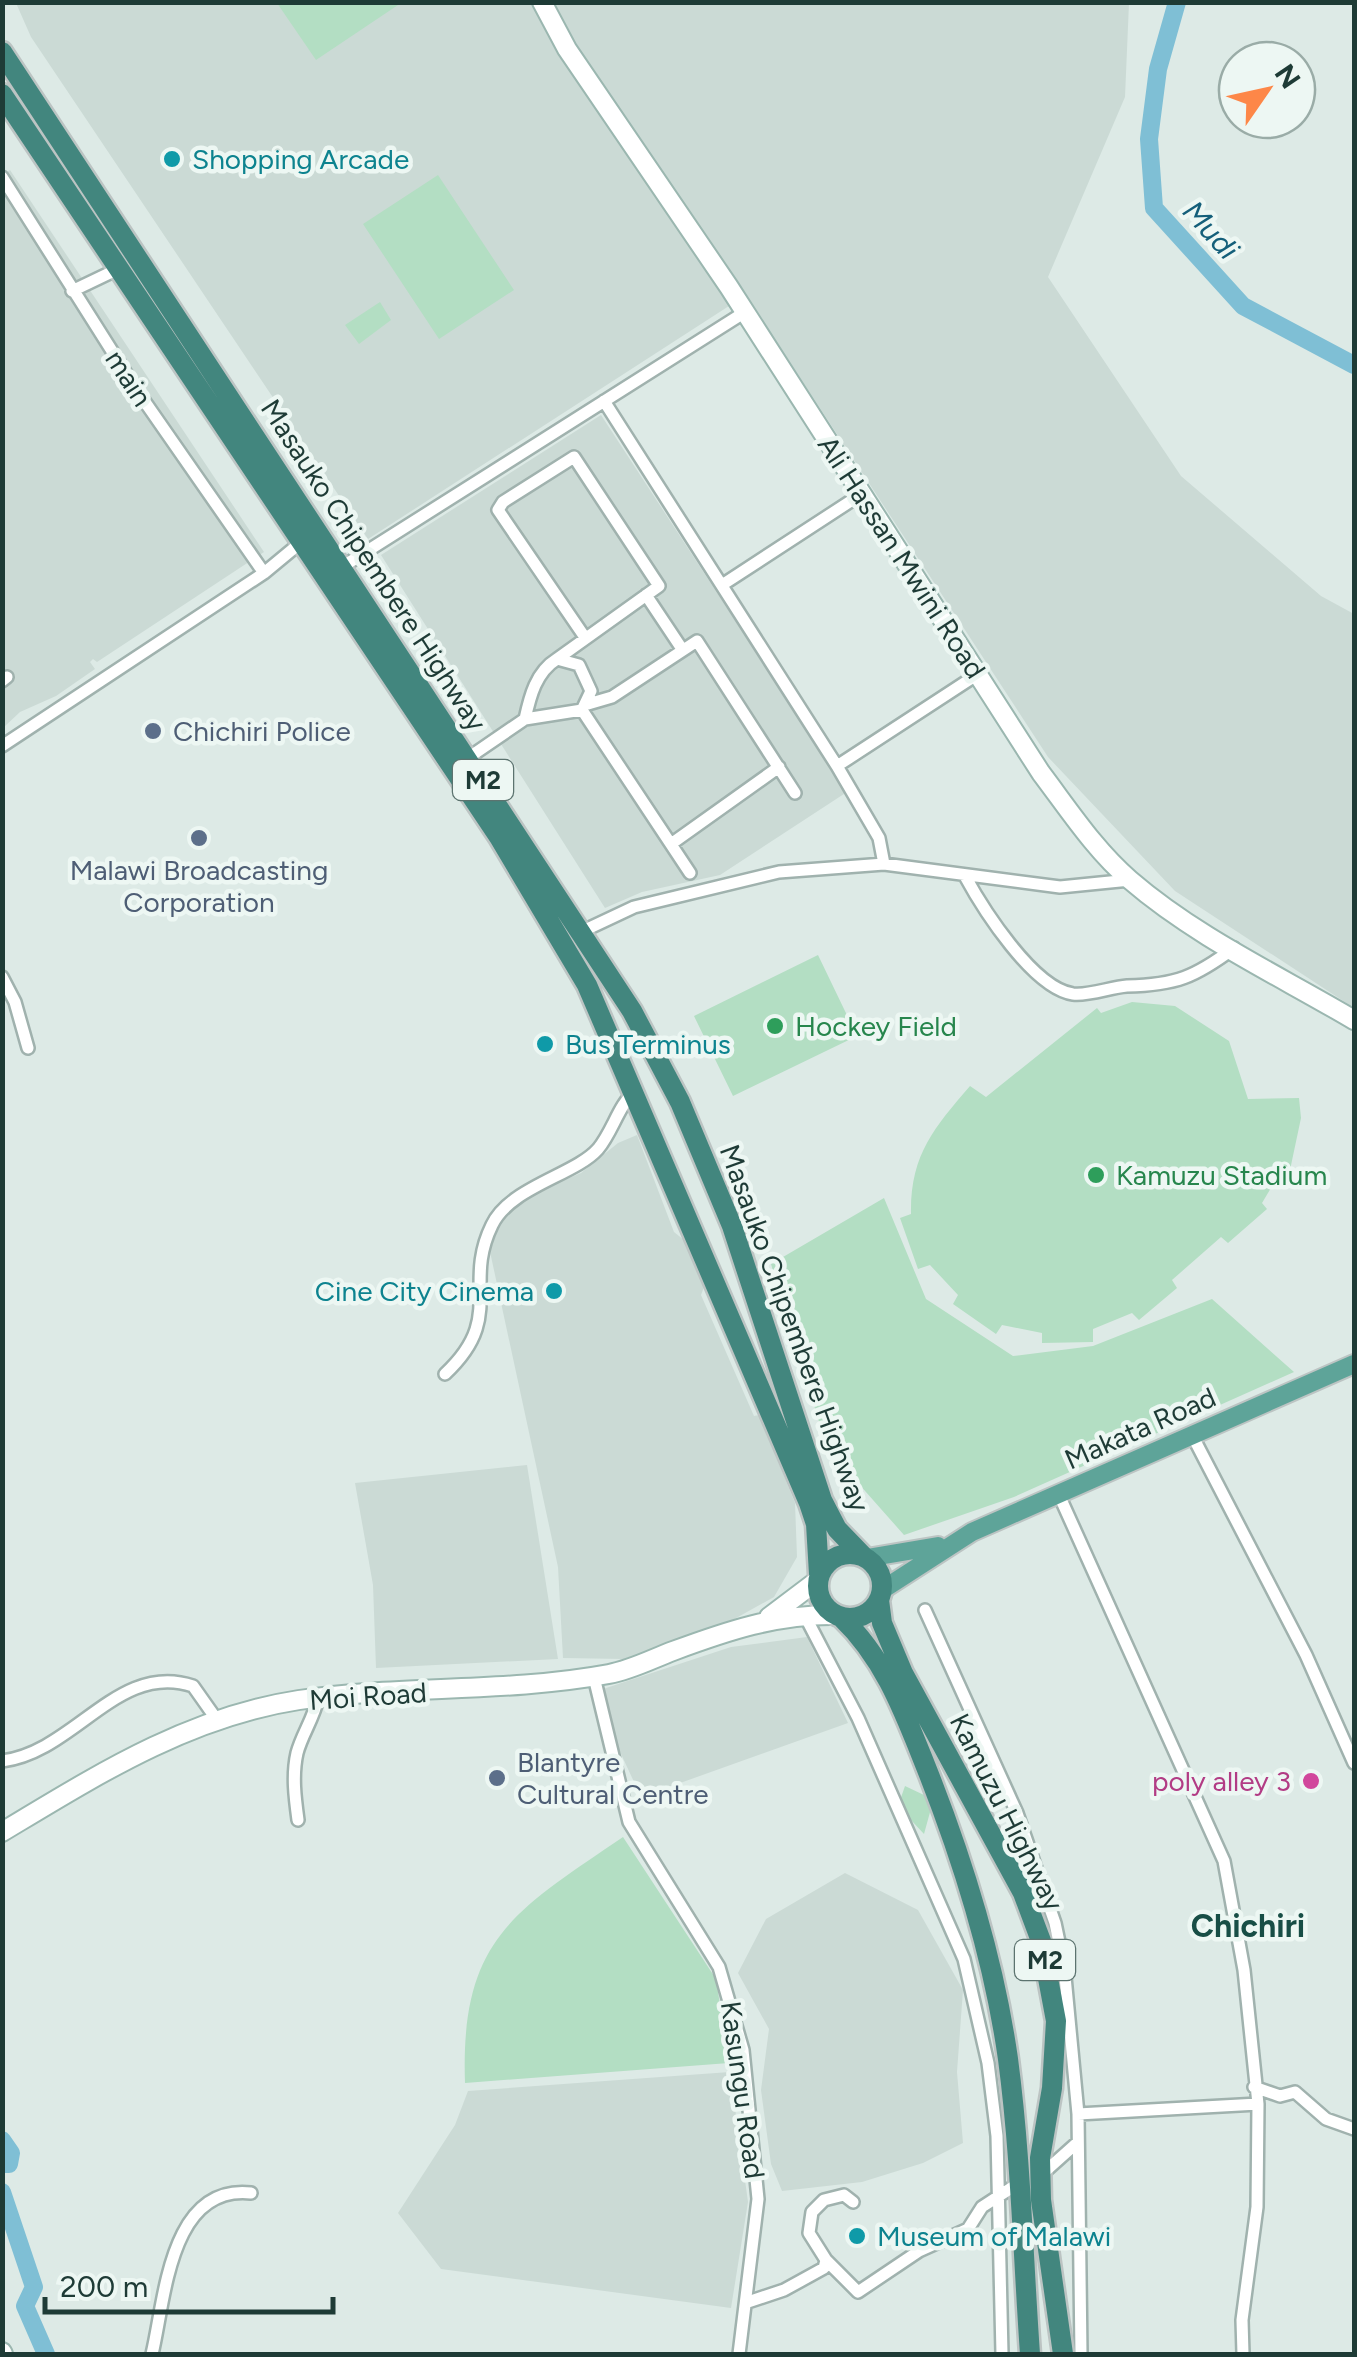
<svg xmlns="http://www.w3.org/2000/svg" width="1357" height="2357" viewBox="0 0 1357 2357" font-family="Figtree,sans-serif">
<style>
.built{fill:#cbdad5}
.green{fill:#b3dec3}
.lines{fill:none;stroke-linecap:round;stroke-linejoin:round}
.river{stroke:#7fbfd5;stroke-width:18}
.minor-casing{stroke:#a0b2ae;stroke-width:16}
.secondary-casing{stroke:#9bb7b0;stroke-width:22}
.primary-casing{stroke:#bcc4c3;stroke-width:22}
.trunk-casing{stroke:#bcc4c3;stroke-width:25}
.minor{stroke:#fff;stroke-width:11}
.secondary{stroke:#fff;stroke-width:18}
.primary{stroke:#5ea499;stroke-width:18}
.trunk{stroke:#42867e;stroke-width:20}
.culture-dot{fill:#0f9aa8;stroke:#edf7f3;stroke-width:4}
.service-dot{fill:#5c6f8a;stroke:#edf7f3;stroke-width:4}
.leisure-dot{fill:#2e9e5b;stroke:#edf7f3;stroke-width:4}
.hotel-dot{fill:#d1479c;stroke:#edf7f3;stroke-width:4}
.labels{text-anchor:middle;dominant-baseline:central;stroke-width:9;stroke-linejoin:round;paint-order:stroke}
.shield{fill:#edf7f3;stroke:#5c736f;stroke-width:2.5}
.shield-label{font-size:25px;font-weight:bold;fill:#1e3b36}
.culture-label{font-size:28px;fill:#0d838f;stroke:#edf7f3;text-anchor:start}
.street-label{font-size:28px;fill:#1e3b36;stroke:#edf7f3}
.service-label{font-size:28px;fill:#4e5e75;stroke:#edf7f3;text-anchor:start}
.leisure-label{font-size:28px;fill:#27864d;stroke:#edf7f3;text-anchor:start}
.hotel-label{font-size:28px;fill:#b23c85;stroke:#edf7f3;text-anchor:end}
.water-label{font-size:30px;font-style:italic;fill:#145f7a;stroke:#edf7f3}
.quarter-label{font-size:32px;font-weight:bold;fill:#184e46;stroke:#edf7f3}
</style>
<rect width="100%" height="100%" fill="#ddeae6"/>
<path class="built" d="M16 3H1129L1125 97 1048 277 1181 476 1321 596 1354 614V1008L1175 891 1048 757 746 295 368 539 31 37Z
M10 170 264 552 97 662 93 659 90 662 95 669 56 696 20 712 3 728 2 175Z
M601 415 847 792 720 875 642 892 605 908 381 555Z
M637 1135 674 1232 684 1240 704 1287 701 1295 754 1416 759 1415 795 1503 797 1557 774 1597 720 1627 624 1659 563 1658 558 1567 489 1247 505 1215 527 1196 581 1173 618 1143Z
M527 1465 558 1659 376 1668 373 1585 355 1483Z
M807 1637 848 1723 641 1797 609 1728 600 1690 731 1647Z
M845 1873 918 1910 963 1990 957 2072 963 2143 923 2163 862 2182 782 2191 771 2164 761 2090 769 2029 738 1973 766 1919Z
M730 2072 748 2202 731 2308 441 2269 398 2213 455 2125 468 2091Z"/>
<path class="green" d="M277 3H401L316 60Z
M438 175 514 290 439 339 363 224Z
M380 302 391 320 359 344 345 325Z
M818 955 857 1036 733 1096 694 1016Z
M1132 1002 1175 1006 1229 1041 1248 1099 1299 1098 1301 1118 1290 1170 1283 1168 1262 1203 1267 1209 1228 1243 1221 1237 1172 1280 1177 1288 1139 1320 1132 1313 1093 1329V1342L1042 1343V1333L1002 1325 996 1334 953 1304 958 1295 930 1265 918 1269 900 1218 911 1214C910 1155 934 1128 970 1086L986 1097 1097 1008 1101 1013Z
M884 1198 926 1299 1013 1356 1093 1346 1212 1299 1294 1372 1014 1497 904 1535 827 1448 771 1264Z
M905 1786 924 1795 932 1805 924 1834 898 1806Z
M623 1837 716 1979 729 2063 465 2083C460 1938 515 1911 623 1837Z"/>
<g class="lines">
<path class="river" d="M1177 2 1158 69 1149 139 1154 208 1243 306 1354 365
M2 2140 11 2153 9 2164H2
M2 2192 34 2287 25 2306 46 2354"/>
<defs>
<path id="minor" d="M2 177 136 389 264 573
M72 291 118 269
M604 401 837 766 879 838 884 864
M342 567 745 312
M722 585 860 495
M646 595 682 649
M557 659 659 586 574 457 503 502 498 510 584 636
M2 681 7 677
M588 704 612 697 697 641 795 793
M582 710 690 873
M2 746 264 573 299 544
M468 758 525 719 582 710 591 691 579 665 557 659C536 672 530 696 525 719
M837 766 978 674
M671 844 779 767
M965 876C983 909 1033 988 1073 994 1089 996 1111 987 1127 986 1176 985 1195 977 1234 948
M583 931 634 907 779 872 884 864 1060 887 1130 880
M2 977 15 1002 28 1048
M445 1374C506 1317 462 1286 492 1225 510 1187 575 1175 598 1149 613 1131 618 1106 635 1091
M1192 1435 1306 1655 1354 1763
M1059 1495 1224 1861 1244 1970 1258 2104 1257 2207 1242 2320 1243 2354
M925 1610 1017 1813 1055 1923 1064 1966 1078 2114 1081 2354
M804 1614 858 1718 964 1959 988 2063 997 2136 1002 2354
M594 1677 629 1822 719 1967 743 2050 758 2199 739 2354
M2 1761C75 1752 118 1661 193 1686L217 1720
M298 1820C295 1798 292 1775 297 1753 302 1734 314 1718 318 1698
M1254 2087 1280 2096 1295 2092 1326 2119 1354 2129
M1078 2114 1258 2104
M1040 2176 1078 2142
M826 2260 858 2292 919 2251 968 2229 982 2207 1022 2181
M748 2302 784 2290 824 2268 826 2260 809 2233 812 2212 824 2200 844 2195 853 2202
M152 2354C165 2301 169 2184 251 2193"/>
<path id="secondary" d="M542 2 567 49 729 287 1041 773C1069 810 1095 850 1130 880 1196 937 1280 976 1354 1020
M769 1617 818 1580
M2 1832C97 1775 188 1717 299 1700 401 1685 506 1693 609 1674 631 1670 652 1659 673 1651 727 1631 777 1614 835 1615
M2 2352 3 2354"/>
<path id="primary" d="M867 1558 938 1546
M882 1590 972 1532 1354 1364"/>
<path id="trunk" d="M2 52 632 1011 680 1102 732 1226 822 1500 837 1529 864 1557
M2 94 499 837 587 985 809 1503 816 1524 819 1574
M818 1586a32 32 0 1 1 64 0a32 32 0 1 1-64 0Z
M879 1600 882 1623 903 1673 1023 1893 1041 1941 1056 2021 1052 2088 1040 2158 1041 2200 1063 2354
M841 1617C885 1659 904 1712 926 1767 963 1860 994 1960 1008 2059 1021 2157 1023 2256 1030 2354"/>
</defs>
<use href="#minor" class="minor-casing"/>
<use href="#secondary" class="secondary-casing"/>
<use href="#primary" class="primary-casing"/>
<use href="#trunk" class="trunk-casing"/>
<use href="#minor" class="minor"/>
<use href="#secondary" class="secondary"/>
<use href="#primary" class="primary"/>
<use href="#trunk" class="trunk"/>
</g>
<g class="culture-dot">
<circle cx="172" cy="159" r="10"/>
<circle cx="545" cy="1044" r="10"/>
<circle cx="554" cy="1291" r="10"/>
<circle cx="857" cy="2236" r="10"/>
</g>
<g class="service-dot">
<circle cx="153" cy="731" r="10"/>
<circle cx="199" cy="838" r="10"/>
<circle cx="497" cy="1778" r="10"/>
</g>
<g class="leisure-dot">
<circle cx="775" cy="1026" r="10"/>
<circle cx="1096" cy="1175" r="10"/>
</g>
<circle class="hotel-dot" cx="1311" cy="1781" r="10"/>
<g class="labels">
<g class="shield">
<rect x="453" y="760" width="60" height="40" rx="8"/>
<rect x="1015" y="1940" width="60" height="40" rx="8"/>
</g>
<g class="shield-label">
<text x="483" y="780">M2</text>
<text x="1045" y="1960">M2</text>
</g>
<g class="culture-label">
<text x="192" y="159">Shopping Arcade</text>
<text x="565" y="1044">Bus Terminus</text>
<text x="534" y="1291" text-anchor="end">Cine City Cinema</text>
<text x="877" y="2236">Museum of Malawi</text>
</g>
<g class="street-label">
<text transform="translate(129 378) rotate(57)">main</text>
<text transform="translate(902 557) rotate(57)">Ali Hassan Mwini Road</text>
<text transform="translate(374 565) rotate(57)">Masauko Chipembere Highway</text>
<text transform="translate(795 1328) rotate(70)">Masauko Chipembere Highway</text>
<text transform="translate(1140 1428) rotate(-24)">Makata Road</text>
<text transform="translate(368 1696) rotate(-4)">Moi Road</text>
<text transform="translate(1007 1812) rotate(63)">Kamuzu Highway</text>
<text transform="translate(743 2090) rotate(82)">Kasungu Road</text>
</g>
<g class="service-label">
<text x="173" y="731">Chichiri Police</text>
<text x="199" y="870" text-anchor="middle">Malawi Broadcasting<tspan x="199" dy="32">Corporation</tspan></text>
<text x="517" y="1762">Blantyre<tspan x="517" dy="32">Cultural Centre</tspan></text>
</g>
<g class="leisure-label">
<text x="795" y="1026">Hockey Field</text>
<text x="1116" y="1175">Kamuzu Stadium</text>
</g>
<g class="hotel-label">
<text x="1291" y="1781">poly alley 3</text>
</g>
<g class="water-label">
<text transform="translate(1211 230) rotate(48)">Mudi</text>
</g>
<g class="quarter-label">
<text x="1248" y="1926">Chichiri</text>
</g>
</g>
<rect width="1357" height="2357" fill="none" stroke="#1e3b36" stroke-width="10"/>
<g transform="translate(1267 90) rotate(56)"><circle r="48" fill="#edf7f3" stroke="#9aaca7" stroke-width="2.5"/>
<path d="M0-8L18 38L0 25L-18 38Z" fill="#fd8748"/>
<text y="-15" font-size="28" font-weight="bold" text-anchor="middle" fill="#1e3b36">N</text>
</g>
<path d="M45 2297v15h288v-15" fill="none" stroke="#1e3b36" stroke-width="5"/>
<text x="60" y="2297" font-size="30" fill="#1e3b36" stroke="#edf7f3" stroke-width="8" paint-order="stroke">200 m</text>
</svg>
